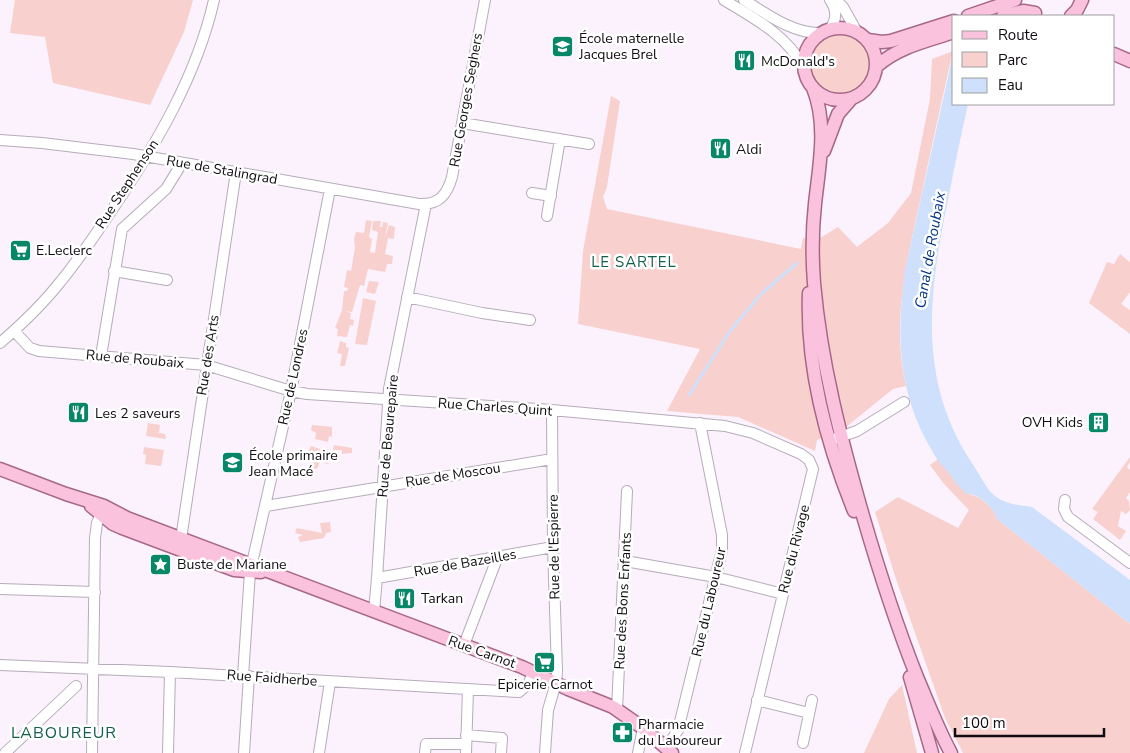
<svg xmlns="http://www.w3.org/2000/svg" width="1130" height="753" viewBox="0 0 1130 753" font-family="'Nunito Sans',sans-serif">
<style>
.green{fill:#f8d0ce}
.water{fill:#cee0fc}
.pier{fill:#fbf2fd}
.lines{fill:none;stroke-linecap:round;stroke-linejoin:round}
.stream{stroke:#cee0fc;stroke-width:3}
.minor-casing{stroke:#b6acb9;stroke-width:12}
.major-casing{stroke:#a76887;stroke-width:15}
.minor{stroke:#fff;stroke-width:10}
.major{stroke:#fbc2dd;stroke-width:12}
.labels{text-anchor:middle;dominant-baseline:central;stroke-width:5;stroke-linejoin:round;paint-order:stroke}
.poi-label{font-size:14px;fill:#100c11;stroke:#fff;text-anchor:start}
.street-label{font-size:14px;fill:#100c11;stroke:#fff}
.water-label{font-size:15px;font-style:italic;fill:#043684;stroke:#fff}
.neighbourhood-label{font-size:15px;letter-spacing:1px;fill:#125f4a;stroke:#fff}
.quarter-label{font-size:16px;letter-spacing:1px;fill:#125f4a;stroke:#fff}
</style>
<rect width="100%" height="100%" fill="#fbf2fd"/>
<path class="green" d="M15 0H193L184 32 150 105 53 83 45 37 10 33Z
M811 64a29 29 0 1 1 58 0a29 29 0 1 1-58 0Z
M953 51C942 100 931 148 921 197 907 260 891 322 906 386L893 389 846 427 817 440 815 451 738 417 667 411 700 349 578 324 583 251 611 96 620 101 607 187 603 197 607 209 801 249 803 238H820L838 227 857 247 888 223 911 193 930 99 932 59Z
M366 220 372 221 369 237 372 239 370 252 375 253 378 232 372 230 373 221H381L380 227H382L383 222 388 223 385 238 389 225 395 227 394 239 388 238 385 254 393 256 392 264H387L385 272 368 269 364 286 360 285 352 312 345 311 351 313 350 319 354 320 353 326 350 325 347 337 337 336 338 329 335 328 342 310 344 291H347L348 288 344 287 347 270 351 271 355 248 354 239 356 232 364 233Z
M1120 254 1130 262V292L1121 304 1130 310V334L1089 303 1107 262 1114 264Z
M369 281 379 282 375 294 366 292Z
M363 298 376 301 367 345 355 344Z
M340 341 346 343V347L349 348 345 366H340L342 354 337 353Z
M148 423 160 425 159 433 165 434 166 439 146 436Z
M312 425 332 427V437L329 436 328 442 315 439 316 433 311 430Z
M334 445 352 448V453L342 454V450H333Z
M311 446 328 452V454L330 455 328 464 320 462 317 469 309 467 313 453 308 452Z
M144 447 164 450 161 466 145 464 146 455 143 454Z
M1130 457V462L1127 467 1130 470V492L1126 498 1129 501 1130 510 1126 514 1121 511 1118 526 1126 531 1120 540 1093 519 1098 512 1092 509Z
M938 459 966 493 980 498 986 503 994 511 997 519 1130 624V753H963L945 718 896 579 875 512 898 497 958 528 969 510 944 484 930 465Z
M330 522 331 532 326 533 324 538 300 542 298 537 303 535 295 533 297 528 322 533 320 523Z
M902 685 917 753H864L889 699Z"/>
<path class="water" d="M954 50V104H968C961 136 954 168 948 200 929 291 917 378 970 460 992 493 988 502 1032 507L1130 580V624L997 519C993 508 984 499 974 495 971 494 968 494 966 493 959 488 952 477 946 470 937 461 931 449 925 438 897 383 897 330 905 270Z"/>
<path class="pier" d="M977 0H994L990 16H959L961 5Z"/>
<g class="lines">
<path class="stream" d="M689 395 730 331 762 293 797 263"/>
<defs>
<path id="minor" d="M724 0C754 18 788 36 804 68
M744 0C767 14 793 34 821 33
M836 0 843 7 857 32
M830 29C837 19 837 10 830 0
M462 123 589 144
M0 140 42 143 133 154 419 204C439 205 447 195 452 177L485 0
M532 193 551 196
M547 216 560 139
M114 271 167 280
M407 297 482 313 530 320
M14 331 30 348 39 351 206 365 291 391 307 394 552 410 725 426 753 433 801 454 809 460 813 469 745 753
M0 343C22 324 43 304 61 281 80 258 97 232 114 207 157 143 197 75 214 0
M101 356 122 229 166 189 182 163
M834 439 857 431 904 402
M1065 500 1064 509 1068 517 1130 563
M266 506 552 459
M181 539 236 172
M625 561 716 577 783 594
M377 578 553 547
M0 589 95 592
M374 611 377 578 389 389 426 204
M464 645 498 556
M0 665 170 672 519 692 528 684 534 672
M243 676 250 572 291 391 330 189
M757 700 809 713
M617 710 627 491
M466 735 502 738 501 753
M803 743 812 700
M666 748 678 730 722 550V535L700 423
M5 753 76 686
M92 753 95 538 97 523 103 509
M168 753 170 672
M244 753 249 676
M319 753 330 682
M425 753 426 744H466
M466 753 468 689
M545 753 548 710 556 683 557 671 553 547 552 410
M638 753 643 728"/>
<path id="major" d="M968 16 1015 0
M1003 16 1023 11 1035 13
M1071 16 1077 10 1082 0
M804 64a36 36 0 1 1 72 0a36 36 0 1 1-72 0Z
M868 40 882 42 891 41 954 21
M1114 54 1130 61
M877 66C898 47 927 41 954 32
M813 88C828 125 819 166 815 204 812 231 812 257 814 283 821 363 841 439 863 516 879 571 896 624 917 677 928 703 938 729 951 753
M824 151 838 114 851 99
M809 293C806 368 826 442 854 511
M0 469 66 494 104 506 127 518 522 667 568 689 613 707 643 728 672 753
M91 506 113 524 122 528 234 570 261 572
M910 677 932 753"/>
</defs>
<use href="#minor" class="minor-casing"/>
<use href="#major" class="major-casing"/>
<use href="#minor" class="minor"/>
<use href="#major" class="major"/>
</g>
<defs>
<symbol id="school-square" viewBox="-11 -11 22 22"><rect x="-9" y="-9" width="18" height="18" rx="4" fill="#088668" stroke="#fff"/><path d="M0-5L7-2L0 1L-7-2ZM-4 1L0 2.5L4 1V4Q0 6-4 4Z" fill="#fff"/></symbol>
<symbol id="restaurant-square" viewBox="-11 -11 22 22"><rect x="-9" y="-9" width="18" height="18" rx="4" fill="#088668" stroke="#fff"/><path d="M-5-6h1v4h1v-4h1v4h1v-4h1v5L-1.5 .5V6h-2V.5L-5-1ZM5-6V6H3V1.5H1.5Q1.5-4 5-6Z" fill="#fff"/></symbol>
<symbol id="supermarket-square" viewBox="-11 -11 22 22"><rect x="-9" y="-9" width="18" height="18" rx="4" fill="#088668" stroke="#fff"/><path d="M-6-5.5h2.5l.6 2H6L4.5 2H-2.5L-4.4-4H-6ZM-1.5 3.2a1.3 1.3 0 1 0 .1 0ZM3 3.2a1.3 1.3 0 1 0 .1 0Z" fill="#fff"/></symbol>
<symbol id="building-square" viewBox="-11 -11 22 22"><rect x="-9" y="-9" width="18" height="18" rx="4" fill="#088668" stroke="#fff"/><path d="M-4-6H4V6H1V3H-1V6H-4ZM-2.5-4.3h1.7v1.8h-1.7ZM.8-4.3h1.7v1.8H.8ZM-2.5-1h1.7V.8h-1.7ZM.8-1h1.7V.8H.8Z" fill="#fff"/></symbol>
<symbol id="sight-square" viewBox="-11 -11 22 22"><rect x="-9" y="-9" width="18" height="18" rx="4" fill="#088668" stroke="#fff"/><path d="M0-6L1.8-2.2L6-1.7L2.9 1.2L3.7 5.4L0 3.3L-3.7 5.4L-2.9 1.2L-6-1.7L-1.8-2.2Z" fill="#fff"/></symbol>
<symbol id="pharmacy-square" viewBox="-11 -11 22 22"><rect x="-9" y="-9" width="18" height="18" rx="4" fill="#088668" stroke="#fff"/><path d="M-2-6h4v4h4v4h-4v4h-4v-4h-4v-4h4Z" fill="#fff"/></symbol>
</defs>
<g fill-rule="evenodd">
<use href="#school-square" x="550" y="34" width="25" height="25"/>
<use href="#restaurant-square" x="732" y="48" width="25" height="25"/>
<use href="#restaurant-square" x="708" y="136" width="25" height="25"/>
<use href="#supermarket-square" x="8" y="238" width="25" height="25"/>
<use href="#restaurant-square" x="66" y="400" width="25" height="25"/>
<use href="#building-square" x="1086" y="410" width="25" height="25"/>
<use href="#school-square" x="220" y="450" width="25" height="25"/>
<use href="#sight-square" x="148" y="552" width="25" height="25"/>
<use href="#restaurant-square" x="392" y="586" width="25" height="25"/>
<use href="#supermarket-square" x="532" y="650" width="25" height="25"/>
<use href="#pharmacy-square" x="610" y="720" width="25" height="25"/>
</g>
<g class="labels">
<g class="poi-label">
<text x="579" y="38">École maternelle<tspan x="579" dy="16">Jacques Brel</tspan></text>
<text x="761" y="61">McDonald's</text>
<text x="736" y="149">Aldi</text>
<text x="36" y="250">E.Leclerc</text>
<text x="95" y="413">Les 2 saveurs</text>
<text x="1083" y="422" text-anchor="end">OVH Kids</text>
<text x="249" y="455">École primaire<tspan x="249" dy="16">Jean Macé</tspan></text>
<text x="177" y="564">Buste de Mariane</text>
<text x="421" y="598">Tarkan</text>
<text x="545" y="684" text-anchor="middle">Epicerie Carnot</text>
<text x="638" y="724">Pharmacie<tspan x="638" dy="16">du Laboureur</tspan></text>
</g>
<g class="street-label">
<text transform="translate(466 100) rotate(-80)">Rue Georges Seghers</text>
<text transform="translate(222 170) rotate(10)">Rue de Stalingrad</text>
<text transform="translate(127 184) rotate(-57)">Rue Stephenson</text>
<text transform="translate(208 355) rotate(-81)">Rue des Arts</text>
<text transform="translate(135 359) rotate(5)">Rue de Roubaix</text>
<text transform="translate(293 377) rotate(-78)">Rue de Londres</text>
<text transform="translate(495 407) rotate(4)">Rue Charles Quint</text>
<text transform="translate(388 436) rotate(-85)">Rue de Beaurepaire</text>
<text transform="translate(453 475) rotate(-9)">Rue de Moscou</text>
<text transform="translate(554 547) rotate(-91)">Rue de l'Espierre</text>
<text transform="translate(794 549) rotate(-76)">Rue du Rivage</text>
<text transform="translate(465 563) rotate(-10)">Rue de Bazeilles</text>
<text transform="translate(623 601) rotate(-87)">Rue des Bons Enfants</text>
<text transform="translate(709 602) rotate(-77)">Rue du Laboureur</text>
<text transform="translate(482 652) rotate(20)">Rue Carnot</text>
<text transform="translate(272 678) rotate(4)">Rue Faidherbe</text>
</g>
<g class="water-label">
<text transform="translate(930 250) rotate(-80)">Canal de Roubaix</text>
</g>
<g class="neighbourhood-label">
<text x="634" y="262">LE SARTEL</text>
</g>
<g class="quarter-label">
<text x="64" y="733">LABOUREUR</text>
</g>
</g>
<rect x="952" y="15" width="162" height="90" fill="#ffffff" stroke="#9f9ea0"/>
<rect x="962" y="31" width="25" height="8" fill="#fbc2dd" stroke="#9f9ea0"/>
<text x="998" y="40" font-size="15" fill="#100c11">Route</text>
<rect x="962" y="52" width="25" height="15" fill="#f8d0ce" stroke="#9f9ea0"/>
<text x="998" y="65" font-size="15" fill="#100c11">Parc</text>
<rect x="962" y="78" width="25" height="15" fill="#cee0fc" stroke="#9f9ea0"/>
<text x="998" y="90" font-size="15" fill="#100c11">Eau</text>
<path d="M955 728v8h149v-8" fill="none" stroke="#100c11" stroke-width="2.5"/>
<text x="962" y="728" font-size="15" fill="#100c11" stroke="#ffffff" stroke-width="4" paint-order="stroke">100 m</text>
</svg>
